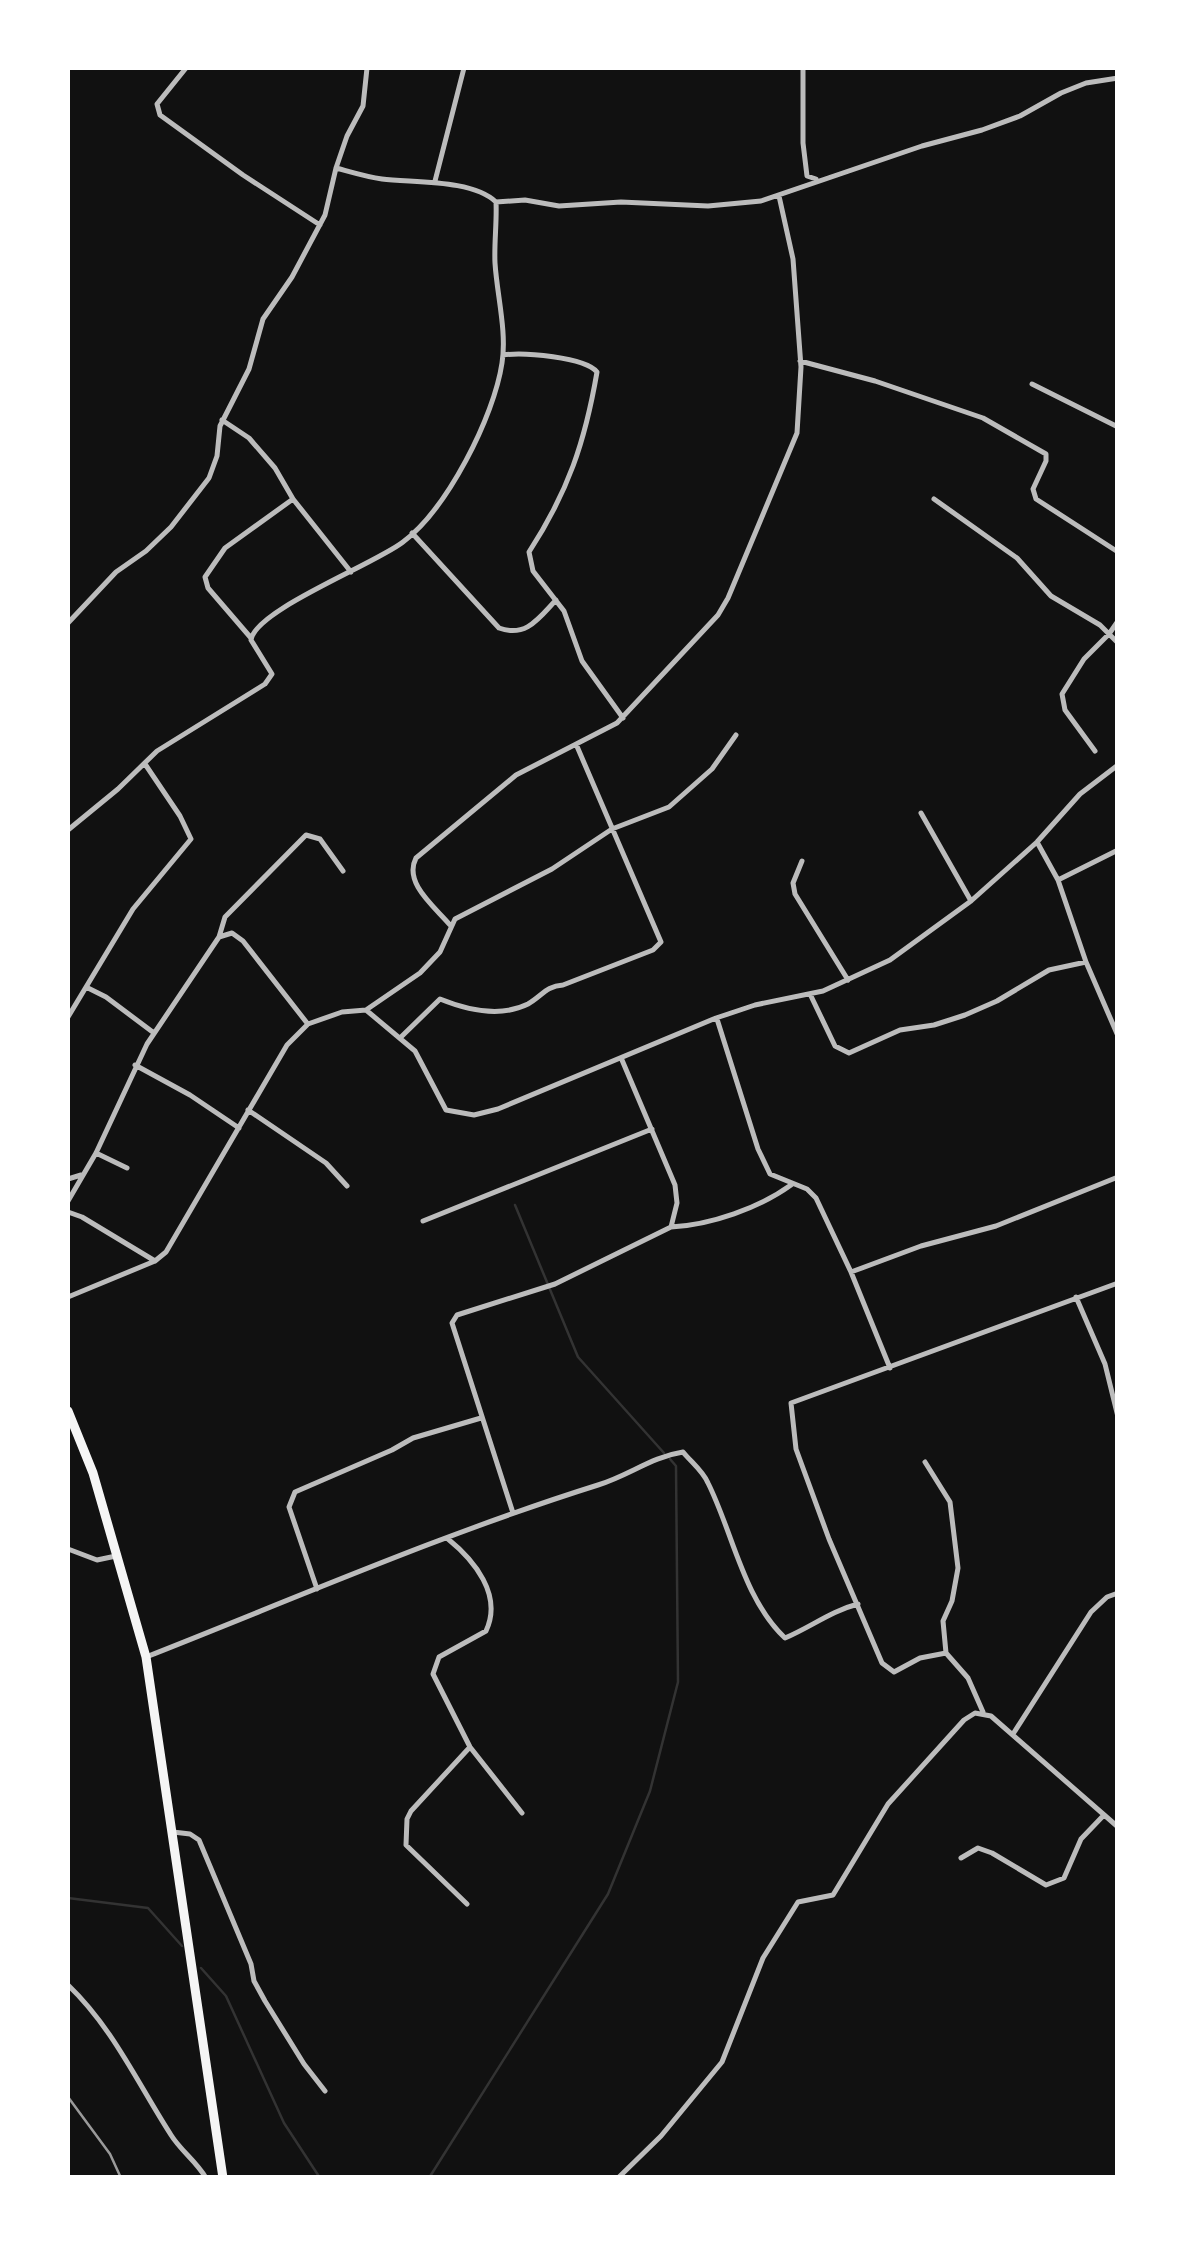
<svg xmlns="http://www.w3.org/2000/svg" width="1185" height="2245" viewBox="0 0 1185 2245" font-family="Rubik,sans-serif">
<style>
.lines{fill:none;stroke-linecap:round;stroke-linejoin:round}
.stream{stroke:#333;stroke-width:2.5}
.minor{stroke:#bcbcbc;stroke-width:5}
.trunk{stroke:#f5f5f5;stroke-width:9}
.rail{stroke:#9a9a9a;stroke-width:2.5}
</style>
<rect width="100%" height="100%" fill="#111"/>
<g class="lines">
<path class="stream" d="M515 1205 578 1357 664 1453
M68 1898 148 1908 182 1946
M201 1968 226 1996 284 2123 320 2178
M429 2178 608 1894 650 1791 678 1682 676 1466 670 1459"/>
<path class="minor" d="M186 68 157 104 160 115 243 175 320 225
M803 68V143L807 176 816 179
M435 181 464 68
M496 202 525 200 559 206 621 202 708 206 761 201 922 146 982 130 1020 116 1061 93 1086 83 1118 78
M503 355C523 352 585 357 597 372 585 442 568 492 529 552L533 571 564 611 582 661 623 718
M800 361 875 381 983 418 1046 454V461L1033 489 1036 499 1118 552
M1032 384 1118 427
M222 420 249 438 275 468 293 499 351 572
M934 499 1017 558 1051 596 1100 625 1118 643
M412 533 499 628C526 638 539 618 556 600
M68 623 116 572 146 551 171 527 209 478 217 456 220 426 249 369 263 319 292 277 325 215 336 168
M251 638 208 588 205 577 225 548 293 499
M1095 751 1065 710 1062 694 1084 659 1109 634 1118 621
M921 813 971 901
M68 830 118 789 157 751 265 684 272 674 251 640C255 610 375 564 403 542 447 509 494 417 502 363 507 332 497 295 495 263 494 243 497 222 496 202 472 179 413 183 382 179 367 177 351 172 336 168L347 136 363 106 367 68
M1037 842 1058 880 1086 962
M802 861 793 883 795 894 848 980
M1058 880 1118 850
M450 925C435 907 403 883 416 858L516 775 617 723 718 615 728 598 797 433 801 367 793 259 779 196
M219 937 232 933 243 941 307 1023
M86 987 106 997 154 1033
M810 994 835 1046 849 1053 900 1030 934 1025 965 1015 997 1001 1049 970 1086 962 1118 1036
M366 1010 420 973 440 952 455 919 552 869 612 829 669 807 712 769 736 735
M68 1017 133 909 191 839 180 816 145 764
M717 1019 758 1149 770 1174 807 1189 816 1198 851 1272 921 1246 996 1226 1118 1177
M400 1038 440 999C467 1010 500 1018 528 1004 542 996 546 986 563 985L653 950 661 942 576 744
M135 1065 190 1095 239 1128
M248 1110 326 1163 347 1186
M96 1153 127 1168
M68 1179 81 1175
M68 1201 96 1153 147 1044 219 937 225 917 306 835 320 839 343 871
M68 1212 82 1217 155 1261
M423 1221 652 1129
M671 1227C711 1225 759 1208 791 1185
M851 1272 890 1368
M68 1297 155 1261 166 1252 287 1045 308 1024 342 1012 366 1010 415 1051 446 1110 474 1115 498 1109 716 1018 755 1005 823 991 890 960 971 901 1037 842 1080 794 1118 765
M1076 1297 1105 1364 1118 1417
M925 1462 950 1502 958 1568 952 1601 943 1621 946 1653
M513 1513 452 1323 457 1315 555 1284 671 1227 677 1203 675 1185 622 1060
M448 1539C474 1560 503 1595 486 1631L439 1657 433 1674 470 1747 522 1813
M68 1549 97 1560 116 1556
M317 1589 289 1507 295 1492 392 1450 413 1438 481 1418
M146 1657C296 1598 445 1533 598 1485 630 1475 651 1457 683 1452 691 1462 703 1471 708 1483 733 1533 743 1598 785 1638 811 1627 831 1611 858 1604
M983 1712 968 1678 946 1653 920 1658 894 1672 882 1663 829 1539 796 1449 791 1403 1118 1283
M1013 1734 1091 1612 1107 1597 1118 1593
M173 1832 190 1834 199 1840 251 1964 254 1981 265 2001 304 2064 325 2091
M961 1858 978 1848 992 1853 1046 1885 1064 1878 1081 1839 1103 1816
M467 1904 406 1845 407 1819 411 1811 470 1747
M68 1985C113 2028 138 2084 171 2135 181 2151 196 2161 206 2178
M618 2178 661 2136 722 2062 763 1958 798 1902 833 1895 888 1804 964 1720 975 1713 991 1716 1118 1827"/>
<path class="trunk" d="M68 1411 93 1473 146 1657 223 2178"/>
<path class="rail" d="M68 2097 110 2154 121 2178"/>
</g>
<rect width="1185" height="2245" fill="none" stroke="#ffffff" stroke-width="140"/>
</svg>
